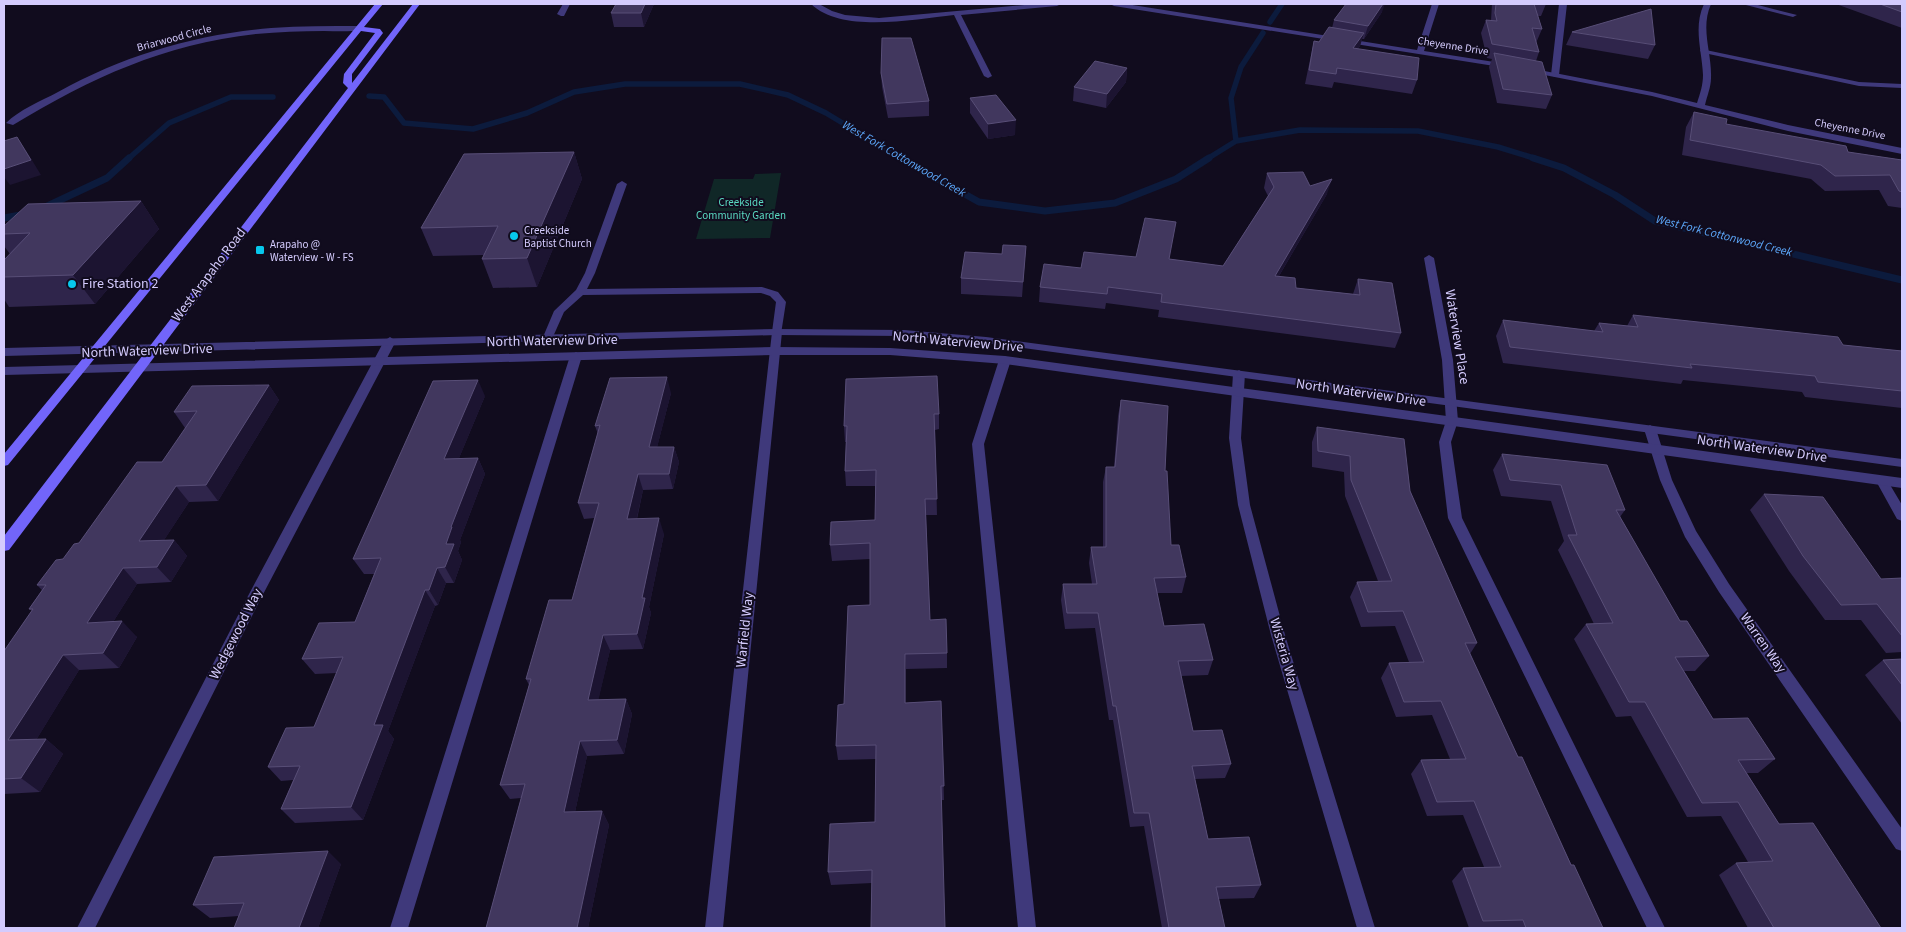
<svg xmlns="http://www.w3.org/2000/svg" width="1906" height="932" viewBox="0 0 1906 932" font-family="'Source Sans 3',sans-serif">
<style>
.green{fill:#102727}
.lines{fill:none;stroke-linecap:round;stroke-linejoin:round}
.stream-far1{stroke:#0c1b3d;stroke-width:5.5}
.stream{stroke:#0c1b3d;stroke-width:7}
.service{fill:#3f397b;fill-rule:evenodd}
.minor{fill:#3f397b;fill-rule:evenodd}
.tertiary{fill:#3f397b;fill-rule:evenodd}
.secondary{fill:#7265fa;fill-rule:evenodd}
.wall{fill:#2f254b}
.shaded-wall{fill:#1c1431}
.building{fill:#41375e;stroke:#584e77}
.poi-dot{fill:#07c8ed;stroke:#110c1e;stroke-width:2}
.labels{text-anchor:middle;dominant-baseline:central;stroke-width:4;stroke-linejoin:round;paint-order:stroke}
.far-street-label{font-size:11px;fill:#d4cbfd;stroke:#110c1e}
.far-park-label{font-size:11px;fill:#5adac2;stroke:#110c1e}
.far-poi-label{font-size:11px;fill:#d4cbfd;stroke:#110c1e;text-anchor:start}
.far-water-label{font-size:12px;font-style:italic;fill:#5ca7fa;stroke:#110c1e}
.street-label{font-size:14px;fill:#d4cbfd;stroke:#110c1e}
.poi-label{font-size:14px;fill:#d4cbfd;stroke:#110c1e;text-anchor:start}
</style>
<rect width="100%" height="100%" fill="#110c1e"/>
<path class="green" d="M781 173 770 238 696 239 714 179H753L755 174Z"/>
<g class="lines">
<path class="stream-far1" d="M1270 22 1282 4
M369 96 384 97 404 123 473 129 527 113 574 92 625 84H740L788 95 826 113 902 159
M1236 141 1231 98 1241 67 1263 33
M128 159 169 123 231 97H273
M1207 159 1236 141 1300 130 1418 131 1498 147 1537 159"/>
<path class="stream" d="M900 158 979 202 1045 211 1115 203 1176 179 1209 158
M1533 158 1564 168 1615 195 1655 221 1902 280
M41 209 107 178 129 158
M4 218 26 214"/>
<path class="service" d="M1559 4H1567L1559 75 1555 77 1551 75Z
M1701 49 1859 82 1902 84V88L1859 86 1704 53 1700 51Z
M622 181 627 184 595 273 587 289 762 287 778 292 786 302 781 334 777 335 772 332 776 302 770 296 761 293 583 295 564 312 552 339H544L543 337 554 311 576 290 585 273 617 184Z
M576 352 582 356 408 928H390L570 356Z
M1005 356 1011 360 984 444 1036 928H1018L972 444 999 360Z
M1452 417 1458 421 1451 442 1462 518 1665 928H1647L1448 518 1439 442 1446 421Z
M1882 476 1886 478 1902 505V521L1897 519 1876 481 1878 478Z"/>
<path class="minor" d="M563 4H570L564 16H561L557 14Z
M811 4H819L832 11 845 15 879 18 1036 4H1061L1057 6 961 15 992 76 988 78 984 76 954 15C915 19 842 34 811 4Z
M1110 4H1126L1417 50 1432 4H1439L1424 51 1507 64 1511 66 1507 68 1114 6Z
M1704 4H1711C1700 29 1712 52 1711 78 1711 87 1707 96 1705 105L1788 125 1902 148V154L1788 131 1652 96 1529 72 1525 70 1529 68 1652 92 1697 103C1700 94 1703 85 1703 75 1702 51 1693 27 1704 4Z
M1742 4H1754L1797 15 1793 17Z
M359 26H362V30C349 32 336 31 324 31 301 31 278 32 256 34 162 45 93 77 13 125L6 123C19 110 41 101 58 92 124 55 197 34 271 28 301 26 330 26 359 26Z
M1429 255 1434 258 1453 360 1458 421 1452 425 1446 421 1442 360 1424 258Z
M777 329 782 332 723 928H705L772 332Z
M390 337 396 341 259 602 95 928H77L248 596 384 341Z
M1239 370 1245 374 1241 438 1250 505 1285 635 1375 928H1357L1271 635 1238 505 1229 438 1233 374Z
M1650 425 1656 429 1672 480 1696 531 1729 584 1902 829V851L1896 849 1719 592 1685 537 1660 480 1644 429Z"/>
<path class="tertiary" d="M777 329 904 330 986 337 1902 459V467L986 343 904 336 777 335 4 356V348Z
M774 347 890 348 1005 356 1902 478V488L1005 364 890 355H774L4 375V367Z"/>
<path class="secondary" d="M375 4H383L364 27 380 29 383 33 352 74V83L413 4H420L9 550 4 551V536L348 88 343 83 344 74 375 33 361 31 8 465 4 466V454Z"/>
</g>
<path class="wall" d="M654 4 644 27H614L611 13Z
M1492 4H1546L1541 16H1538L1542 29 1536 43 1539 52 1536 61 1552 95 1546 109 1497 103 1489 67 1492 59 1487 58 1481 33 1486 20H1491Z
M1836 4H1902V28Z
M1382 12 1364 39H1362L1360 46 1358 49 1417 80 1412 94 1334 82 1332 88 1305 84 1311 55 1314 41 1319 42 1332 28 1334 20Z
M1572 32 1655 45 1648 59 1566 45Z
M1127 68 1126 82 1106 108 1073 101 1074 87Z
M881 73 929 101V116L888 118 882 87Z
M970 98 1015 135 988 139 970 113Z
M1694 112 1726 124 1848 152 1902 160V208L1888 206 1879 190 1825 191 1811 179 1682 155 1686 127Z
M574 152 582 179 537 287 493 288 482 259 484 255 433 256 421 228Z
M1267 173 1310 186 1327 194 1279 276 1296 288 1353 294 1358 279 1401 333 1395 348 1158 317 1159 310 1106 303 1105 309 1039 302 1040 287 1081 268 1136 257 1169 259 1223 266 1268 196 1264 188Z
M141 201 159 229 95 304 9 307 4 299V260L10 254 4 246V226Z
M1026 246 1022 297 961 294V278Z
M1633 315 1843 345 1902 351V408L1805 397 1802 392 1683 380 1681 384 1503 363 1496 336 1503 320 1594 331 1599 323 1627 326Z
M846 379 939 414V429L935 430 937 515H926L930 620 947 653V668L906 669V703L941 701 944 800H942L872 883 831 885 828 872 875 822 876 759 838 760 836 746 844 704 870 605V559L832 561 830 545 875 520V486H846L845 471 846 442H845L844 426Z
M269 385 279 400 218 501 189 502 164 540H174L187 556 171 582 137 584 113 622 137 637 119 668 79 670 36 740 46 739 63 754 40 792 4 794V651L32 611 29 609 42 590 37 585 162 462 186 428H185L174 412Z
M671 393 657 447H674L679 462 673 489 643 490 637 519 664 534 649 607 651 613 643 649 610 650 598 700 626 699 632 714 624 754 587 756 575 812 602 811 609 825 588 928H486L521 798 510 799 500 785 529 685 526 679 572 600 594 518 584 519 578 503 598 434 595 426Z
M485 396 459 458H478L485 474 460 540 461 542 458 551 462 560 454 583H446L438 605 435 606 388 731 394 739 363 820 295 823 281 809 293 780 281 781 268 767 314 727 337 673 315 674 302 659 355 622 374 574H364L353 559Z
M1121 400 1165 471 1171 545 1186 577 1182 593H1157L1164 626 1213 660 1208 675 1181 676 1193 731 1231 764 1225 778 1195 779 1208 839 1261 885 1254 898 1219 899 1225 928H1162L1144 826 1130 827 1113 720H1109L1095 628 1065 629 1061 600 1063 584H1092L1089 563 1091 547H1103V482L1106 467H1114L1118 416Z
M1317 427 1410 491 1477 643 1470 654 1518 757 1603 928H1469L1452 881 1463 868 1484 867 1463 815 1427 816 1411 774 1421 760 1450 759 1432 715 1396 717 1381 678 1389 663 1409 662 1395 626 1361 627 1350 597 1357 582 1378 581 1345 496 1344 472 1312 467V442Z
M1502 454 1625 510 1620 517 1680 621 1709 656 1695 671H1684L1713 719 1775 759 1758 773H1747L1779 824 1881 928H1748L1719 875 1736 863 1748 862 1721 816 1687 817 1631 716 1616 717 1574 639 1586 624H1594L1558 550 1564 541 1551 501 1501 496 1493 470Z
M1764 494 1881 579 1902 578V652L1886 653 1861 620H1825L1789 571 1750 510Z
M1902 659V724L1865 675 1883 660Z
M341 864 318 928H234L239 916 210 918 193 905Z"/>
<path class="shaded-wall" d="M645 4H654L644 27 641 13Z
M1383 4H1385L1382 12 1364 39 1368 26Z
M1364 33 1360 46 1349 62 1353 48Z
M1127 68 1126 82 1106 108 1107 94Z
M1016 120 1015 135 988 139V124Z
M17 137 27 152 41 175 10 185 4 177V169Z
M574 152 582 179 537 287 527 258Z
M1332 179 1327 194 1270 291 1275 276Z
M141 201 159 229 95 304 73 275Z
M667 377 671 393 653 463 649 447Z
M478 380 485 396 452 475 444 459Z
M269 385 279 400 218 501 206 485Z
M674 447 679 462 673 489 669 474Z
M478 458 485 474 460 540 461 542 458 551 462 560 454 583 445 567 446 544 451 527Z
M638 474 643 490 633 535 627 519Z
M176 486 189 502 153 557 139 541Z
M659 518 664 534 649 607 651 613 643 649 637 634 642 598Z
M174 540 187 556 171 582 157 567Z
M123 568 137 584 103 638 87 623Z
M437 568 446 583 438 605 429 590Z
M425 590 435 606 388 731 394 739 363 820 351 807 374 725Z
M122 621 137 637 119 668 103 653Z
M603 635 610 650 595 715 588 700Z
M905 654 906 669V717L905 703Z
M63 655 79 670 27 755 8 740Z
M626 699 632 714 624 754 617 740Z
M46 739 63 754 40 792 21 778Z
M580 741 587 756 572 826 564 812Z
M602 811 609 825 588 928H577Z
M328 851 341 864 318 928H299Z"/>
<path class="building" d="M616 4H645L641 13H611Z
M1346 4H1383L1368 26 1334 20Z
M1496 4H1534L1542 29 1532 28 1539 52 1492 44 1486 20 1497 21 1495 13Z
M1880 4H1902V12Z
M1651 9 1655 45 1572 32Z
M1329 27 1364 33 1353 48 1419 58 1417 80 1337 68 1336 74 1309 70 1314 41 1319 42Z
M882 38H911L929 101 887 104 881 73Z
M1494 53 1542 62 1552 95 1503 89Z
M1095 61 1127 68 1107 94 1074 87Z
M996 95 1016 120 988 124 970 98Z
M1694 112 1727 119 1726 124 1846 146 1848 152 1902 160V192L1899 191 1890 175 1835 176 1821 165 1690 140Z
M17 137 31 160 4 169V141Z
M574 152 527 258 482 259 498 226 421 228 464 154Z
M1303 172 1310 186 1332 179 1275 276 1295 278 1296 288 1360 295 1358 279 1392 283 1401 333 1161 302 1162 294 1108 287 1107 294 1040 287 1044 264 1081 268 1084 252 1136 257 1145 218 1176 222 1169 259 1223 266 1274 187 1267 173Z
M141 201 73 275 4 277V260L30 233 4 234V226L28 204Z
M1003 245 1026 246 1023 282 961 278 965 252 1002 254Z
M1633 315 1838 337 1843 345 1902 351V391L1818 382 1815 376 1690 364 1692 368 1510 347 1503 320 1603 332 1599 323 1638 327Z
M937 376 939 414H934L937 499H925L930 620 946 619 947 653 905 654V703L941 701 944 786H941L945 928H871L872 870 828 872 830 824 875 822 876 745 836 746 838 705 844 704 848 606 870 605V543L830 545 831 522 875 520 876 470 845 471 847 426H844L846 379Z
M667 377 649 447H674L669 474H638L627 519 659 518 642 598H645L637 634 603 635 588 700 626 699 617 740 580 741 564 812 602 811 577 928H486L525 784 500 785 531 679H526L549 600H572L599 503H578L600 425 595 426 610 378Z
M478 380 444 459 478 458 451 527H452L446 544H454L445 567 437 568 429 590H425L374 725H383L351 807 281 809 300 766 268 767 286 728 314 727 343 657 302 659 319 623 355 622 381 558 353 559 433 381Z
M269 385 206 485 176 486 139 541 174 540 157 567 123 568 87 623 122 621 103 653 63 655 8 740 46 739 21 778 4 779V651L33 609H29L46 585H37L56 560 63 559 74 544 79 543 137 462H162L197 411 174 412 192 386Z
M1121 400 1168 406 1165 471H1167L1171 545H1179L1186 577 1154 578 1164 626 1204 624 1213 660 1178 661 1193 731 1222 730 1231 764 1192 766 1208 839 1249 837 1261 885 1216 887 1225 928H1169L1149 813H1134L1116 706H1113L1098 613H1067L1063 584H1097L1091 547H1106V467H1115Z
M1317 427 1404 439 1410 491 1477 643H1465L1518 757H1522L1571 865H1574L1603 928H1526L1523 920 1483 921 1463 868 1501 867 1474 801 1437 802 1421 760 1466 759 1441 701 1404 702 1389 663 1424 662 1403 611 1368 612 1357 582 1392 581 1351 480 1350 456 1318 451Z
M1502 454 1607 465 1625 510H1616L1680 621H1687L1709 656 1675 657 1713 719 1748 718 1775 759 1738 760 1779 824 1813 823 1881 928H1774L1736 863 1773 861 1738 802 1702 803 1645 702H1629L1586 624 1613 623 1568 535H1577L1561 485 1510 480Z
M1764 494 1823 497 1881 579 1902 578V636L1877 604 1841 605 1803 556Z
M1902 659V685L1883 660Z
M328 851 299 928H234L244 903 193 905 214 857Z"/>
<g class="poi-dot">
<circle cx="514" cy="236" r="5"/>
<rect x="255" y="245" width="10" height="10" rx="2.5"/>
<circle cx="72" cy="284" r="5"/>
</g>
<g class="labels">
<g class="far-street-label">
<text transform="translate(174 38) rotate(-15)">Briarwood Circle</text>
<text transform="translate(1453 46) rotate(9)">Cheyenne Drive</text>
<text transform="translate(1850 129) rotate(11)">Cheyenne Drive</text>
</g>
<g class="far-park-label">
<text x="741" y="202">Creekside<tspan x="741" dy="13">Community Garden</tspan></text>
</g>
<g class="far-poi-label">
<text x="524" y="230">Creekside<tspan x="524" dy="13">Baptist Church</tspan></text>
<text x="270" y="244">Arapaho @<tspan x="270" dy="13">Waterview - W - FS</tspan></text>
</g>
<g class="far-water-label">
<text transform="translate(904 159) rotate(30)">West Fork Cottonwood Creek</text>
<text transform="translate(1724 236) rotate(14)">West Fork Cottonwood Creek</text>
</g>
<g class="street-label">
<text transform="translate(209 275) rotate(-53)">West Arapaho Road</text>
<text transform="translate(1457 337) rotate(81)">Waterview Place</text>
<text transform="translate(552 341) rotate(-1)">North Waterview Drive</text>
<text transform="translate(958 342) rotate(5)">North Waterview Drive</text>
<text transform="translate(147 351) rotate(-2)">North Waterview Drive</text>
<text transform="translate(1361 393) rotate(8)">North Waterview Drive</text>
<text transform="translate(1762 449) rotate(8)">North Waterview Drive</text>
<text transform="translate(745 630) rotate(-84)">Warfield Way</text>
<text transform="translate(236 634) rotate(-63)">Wedgewood Way</text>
<text transform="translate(1763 643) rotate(55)">Warren Way</text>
<text transform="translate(1284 654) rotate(74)">Wisteria Way</text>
</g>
<g class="poi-label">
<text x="82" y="284">Fire Station 2</text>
</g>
</g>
<rect width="1906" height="932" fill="none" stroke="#d4cbfd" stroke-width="10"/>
</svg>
